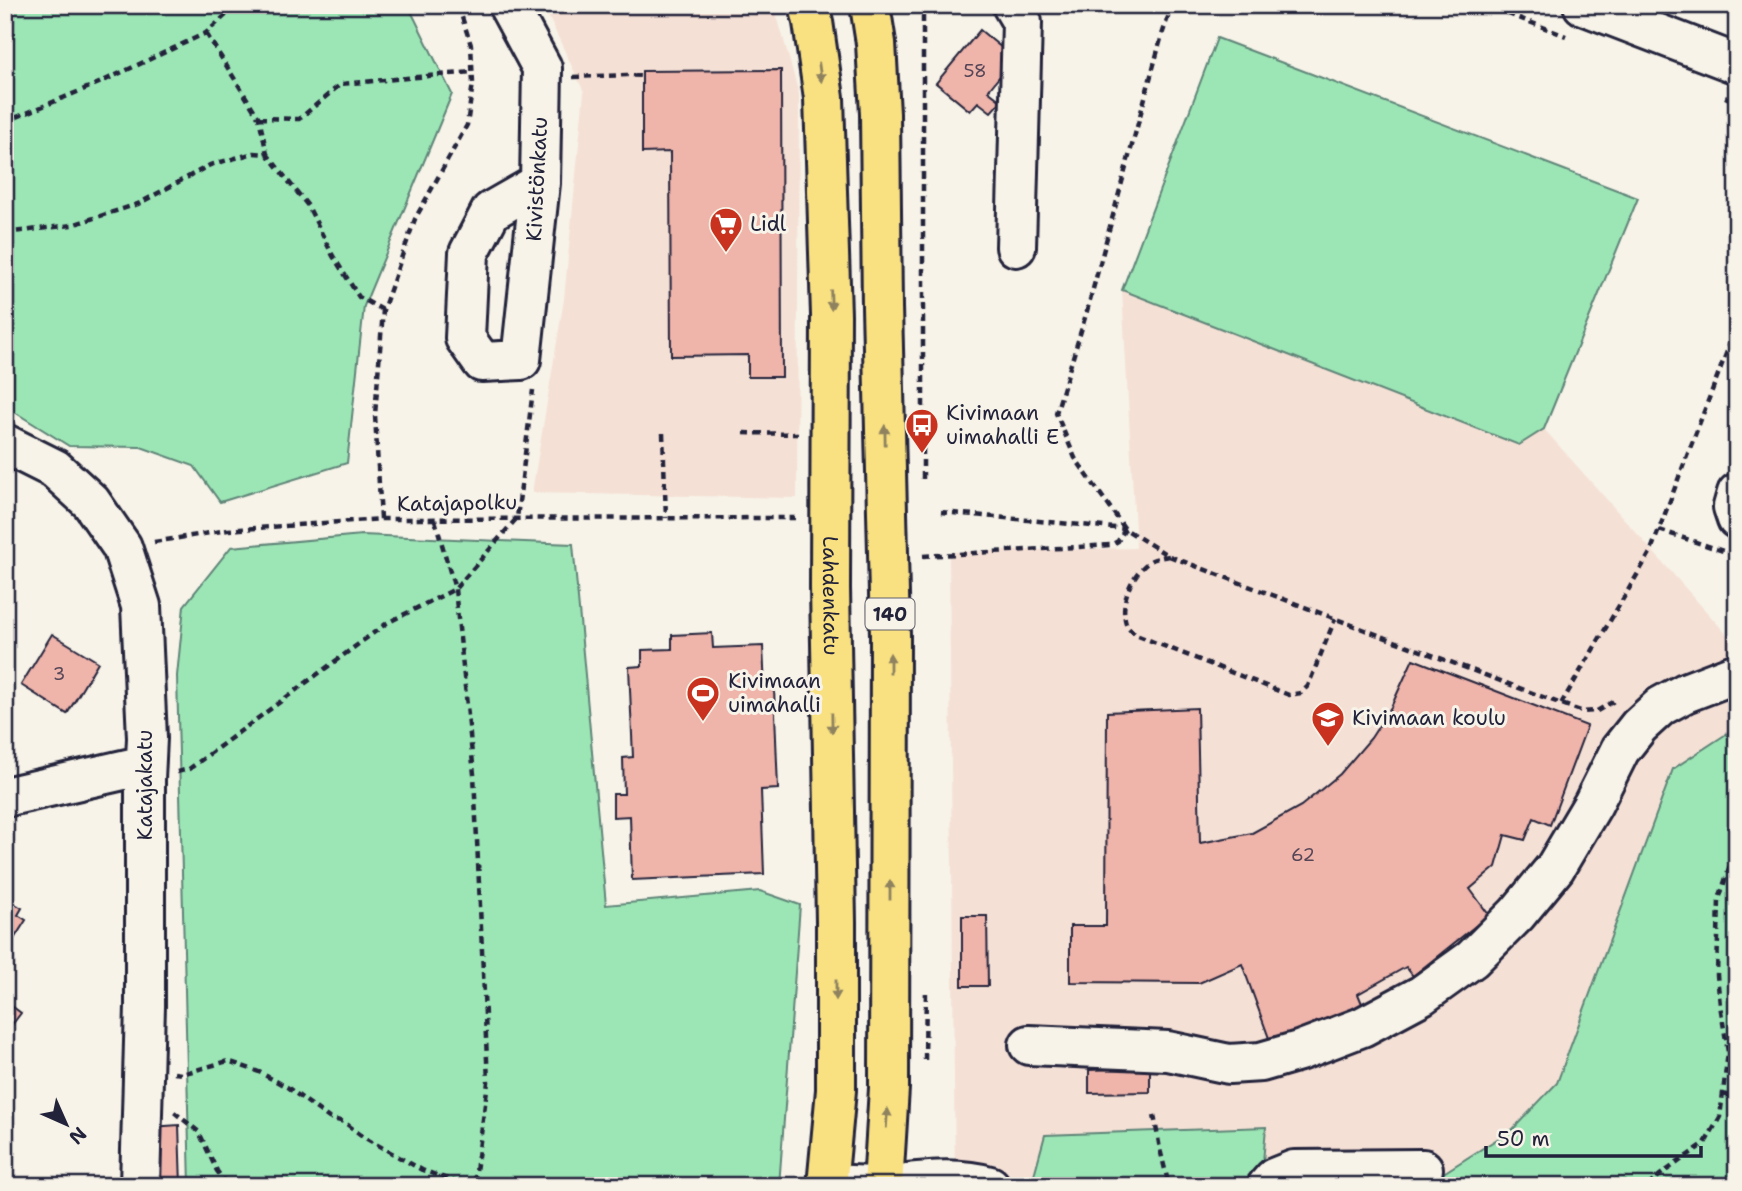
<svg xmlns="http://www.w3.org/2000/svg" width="1742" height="1191" viewBox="0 0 1742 1191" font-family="'Shantell Sans',sans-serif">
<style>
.built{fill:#f5e0d5}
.green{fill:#9ce6b5;stroke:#5f8478;stroke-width:2}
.building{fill:#efb4aa;stroke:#22223b;stroke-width:2}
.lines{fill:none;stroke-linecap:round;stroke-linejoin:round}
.minor-casing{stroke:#22223b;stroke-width:44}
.major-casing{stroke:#22223b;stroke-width:44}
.path{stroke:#22223b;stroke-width:4.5;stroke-dasharray:7 5;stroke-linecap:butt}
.minor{stroke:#f7f3e8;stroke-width:38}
.major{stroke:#f9e181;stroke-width:38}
.oneway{fill:#8e825e}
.labels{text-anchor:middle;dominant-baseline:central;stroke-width:6;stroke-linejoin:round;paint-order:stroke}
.number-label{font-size:18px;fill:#554657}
.shield{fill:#f7f3e8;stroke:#62616f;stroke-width:2}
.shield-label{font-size:19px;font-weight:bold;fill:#22223b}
.street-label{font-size:21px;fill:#22223b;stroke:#f7f3e8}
.poi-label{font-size:21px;fill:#22223b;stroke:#f7f3e8;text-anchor:start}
</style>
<rect width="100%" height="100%" fill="#f7f3e8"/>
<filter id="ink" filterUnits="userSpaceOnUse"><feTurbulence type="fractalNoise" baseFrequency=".0143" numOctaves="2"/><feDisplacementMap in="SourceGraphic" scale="14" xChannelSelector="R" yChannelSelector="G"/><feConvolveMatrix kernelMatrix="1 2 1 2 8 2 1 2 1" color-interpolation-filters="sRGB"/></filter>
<g filter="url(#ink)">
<path class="built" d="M543 5H774L799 94 797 498 532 493 564 299 584 92Z
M1122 290 1519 445 1544 429 1737 646V727L1673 769 1557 1083 1513 1129 1425 1185 1261 1186 1266 1127 1046 1135 1031 1186H955L949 552 1136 548Z"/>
<path class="green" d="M5 5H167L180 8 187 5H408L452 94 364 306 347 463 220 502 194 466 141 447 69 446 5 406Z
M1217 38 1638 198 1544 429 1519 445 1122 290Z
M362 535 573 544 606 905 760 891 800 905 779 1186H190L177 676 184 606 231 547Z
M1737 727V1186H1423L1513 1129 1557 1083 1673 769Z
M1266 1127 1261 1186H1031L1045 1135Z"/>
<path class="building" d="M980 30 1014 58 988 91 1001 101 991 112 978 102 970 111 936 83Z
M781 70 782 377H748V355L671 356 670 152 642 153V71Z
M712 633 713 648 763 646 765 689 774 688 778 789 761 790 764 874 632 880 630 816 613 817V794H624L623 758 633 757 629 667 642 666V650L672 649V635Z
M52 634 98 662 67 714 21 685Z
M1413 659 1587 726 1550 825 1534 818 1525 840 1505 835 1496 867 1470 889 1489 915 1413 976 1406 967 1358 994 1363 1006 1270 1041 1242 964 1199 983 1070 982V926H1106L1107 712 1197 708 1200 843 1252 833 1301 806 1340 774 1371 738 1391 707Z
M5 898 22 908 18 915 26 920 5 953Z
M962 916H987L988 986H962Z
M5 1001 21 1013 5 1034Z
M1150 1068V1092L1089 1093V1070Z
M179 1125 181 1186H153L151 1127Z"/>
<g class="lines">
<defs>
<path id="minor" d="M508 5 542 68 540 183 521 360 482 362 465 338 469 253 491 211 540 183
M1012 5 1022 22 1016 247
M1583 5 1737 64
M5 444 55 469 91 502 122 547 141 606 147 738 145 779V1006L140 1186
M1737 493 1733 507 1737 519
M5 797 145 765
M1029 1045 1168 1051 1229 1064 1261 1062 1299 1051 1362 1027 1422 995 1472 959 1517 914 1555 868 1593 804 1620 750 1639 726 1661 706 1685 693 1737 673
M827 1184 874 1186
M885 1186C919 1181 957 1176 990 1186
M1267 1186 1274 1178 1294 1170 1423 1169"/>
<g id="major">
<path id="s1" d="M809 5 813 22 824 98 831 315 830 588 836 922V1090L827 1186"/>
<path d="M870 5 876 43 880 114 882 307 890 635 889 1088 883 1186"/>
</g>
</defs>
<use href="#minor" class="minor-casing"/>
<use href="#major" class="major-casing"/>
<path class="path" d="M1172 5 1162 35 1087 311 1056 413 1075 458 1125 529 1169 556 1583 712 1597 711 1614 701
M1485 5 1566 36
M1709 5 1737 16
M206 33 259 118 267 154
M573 77 627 75 642 76
M1725 97 1737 102
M259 118 299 119 341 84 472 72
M5 122 99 83 206 33 237 5
M5 233 72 225 138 204 210 165 254 153 267 154 308 206 333 256 359 297 383 310
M663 433 666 518
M744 433 798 434
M923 479V5
M941 512 1125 529
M381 519 375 415 383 310 415 219 467 125 473 83 471 45 458 5
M435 520 455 589 474 774 488 1082 474 1186
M1659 530 1726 552
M154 542 228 530 381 519 795 518
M923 556 1111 545 1118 541 1125 529
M1169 556C1163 557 1157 558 1152 560 1133 571 1119 601 1126 623 1127 627 1133 632 1136 635L1289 695 1301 693 1308 686 1335 619
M1561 704 1650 553 1737 325
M177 772 189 769 387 623 455 589 517 518 533 390
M925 1060 926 988
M174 1073 182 1074 228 1061 259 1072 287 1087 329 1118 344 1122 365 1138 422 1170 467 1186
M1723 1094 1737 1098
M174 1112 199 1132 217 1171 228 1186
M1154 1115 1160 1149 1169 1186
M1648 1186 1660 1175 1705 1143 1720 1117 1728 1052 1720 1005 1717 975 1719 899 1733 856 1737 849"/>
<use href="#minor" class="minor"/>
<use href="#major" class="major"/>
</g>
<defs><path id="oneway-solid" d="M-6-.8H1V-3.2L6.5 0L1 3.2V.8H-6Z" transform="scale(1.75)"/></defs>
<g class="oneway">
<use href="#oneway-solid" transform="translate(820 72) rotate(82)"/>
<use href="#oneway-solid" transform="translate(831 300) rotate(88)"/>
<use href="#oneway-solid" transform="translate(885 435) rotate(-91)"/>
<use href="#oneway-solid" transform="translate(890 663) rotate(-90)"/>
<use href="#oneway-solid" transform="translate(832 723) rotate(89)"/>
<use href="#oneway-solid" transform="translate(890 890) rotate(-90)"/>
<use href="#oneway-solid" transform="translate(836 990) rotate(90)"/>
<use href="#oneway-solid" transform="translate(887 1118) rotate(-86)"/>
</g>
</g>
<defs>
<symbol id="supermarket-pin" viewBox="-11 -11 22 30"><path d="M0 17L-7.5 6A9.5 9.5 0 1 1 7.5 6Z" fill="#c8321e" stroke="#f7f3e8"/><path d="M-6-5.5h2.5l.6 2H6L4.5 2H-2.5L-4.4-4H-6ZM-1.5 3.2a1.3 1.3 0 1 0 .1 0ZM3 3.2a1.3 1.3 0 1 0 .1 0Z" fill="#fff"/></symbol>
<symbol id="bus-pin" viewBox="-11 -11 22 30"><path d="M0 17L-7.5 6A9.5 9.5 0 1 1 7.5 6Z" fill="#c8321e" stroke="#f7f3e8"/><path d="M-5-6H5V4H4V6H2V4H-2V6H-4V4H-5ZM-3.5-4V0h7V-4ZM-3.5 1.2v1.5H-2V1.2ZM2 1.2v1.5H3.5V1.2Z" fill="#fff"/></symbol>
<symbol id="stadium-pin" viewBox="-11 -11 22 30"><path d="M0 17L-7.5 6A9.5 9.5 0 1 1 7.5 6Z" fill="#c8321e" stroke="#f7f3e8"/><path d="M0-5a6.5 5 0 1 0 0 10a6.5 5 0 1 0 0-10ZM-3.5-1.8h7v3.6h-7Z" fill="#fff"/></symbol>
<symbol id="school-pin" viewBox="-11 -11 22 30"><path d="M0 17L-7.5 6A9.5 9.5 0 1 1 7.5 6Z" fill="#c8321e" stroke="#f7f3e8"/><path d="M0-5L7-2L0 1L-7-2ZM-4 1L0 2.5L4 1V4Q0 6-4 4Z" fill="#fff"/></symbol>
</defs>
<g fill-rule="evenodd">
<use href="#supermarket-pin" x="707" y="205" width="38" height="52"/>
<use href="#bus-pin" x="903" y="406" width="38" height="52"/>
<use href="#stadium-pin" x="684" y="674" width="38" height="52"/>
<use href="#school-pin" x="1309" y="699" width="38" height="52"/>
</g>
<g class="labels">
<g class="number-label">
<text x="975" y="71">58</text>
<text x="59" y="674">3</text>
<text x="1303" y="855">62</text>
</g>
<rect class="shield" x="865.5" y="598.5" width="49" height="31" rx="5"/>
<g class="shield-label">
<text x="890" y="614">140</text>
</g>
<g class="street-label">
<text transform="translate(537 179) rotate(-87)">Kivistönkatu</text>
<text transform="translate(457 503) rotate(-1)">Katajapolku</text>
<text stroke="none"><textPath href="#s1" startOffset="592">Lahdenkatu</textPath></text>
<text transform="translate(145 785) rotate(-90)">Katajakatu</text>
</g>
<g class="poi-label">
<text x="750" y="224">Lidl</text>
<text x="946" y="413">Kivimaan<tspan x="946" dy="24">uimahalli E</tspan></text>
<text x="728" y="681">Kivimaan<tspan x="728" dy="24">uimahalli</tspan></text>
<text x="1352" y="718">Kivimaan koulu</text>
</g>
</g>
<rect width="1742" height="1191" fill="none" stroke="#f7f3e8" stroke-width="28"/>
<rect x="14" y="14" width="1714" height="1163" fill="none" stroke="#22223b" stroke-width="2.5" filter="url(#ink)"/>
<g transform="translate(66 1124) rotate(135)" stroke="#f7f3e8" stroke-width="5" paint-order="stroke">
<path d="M0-5L12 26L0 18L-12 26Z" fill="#22223b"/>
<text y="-10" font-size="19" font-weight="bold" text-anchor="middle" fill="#22223b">N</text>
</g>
<path d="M1486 1146v10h215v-10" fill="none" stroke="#22223b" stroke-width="3.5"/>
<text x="1497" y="1146" font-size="21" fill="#22223b" stroke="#f7f3e8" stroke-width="5" paint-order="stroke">50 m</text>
</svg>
